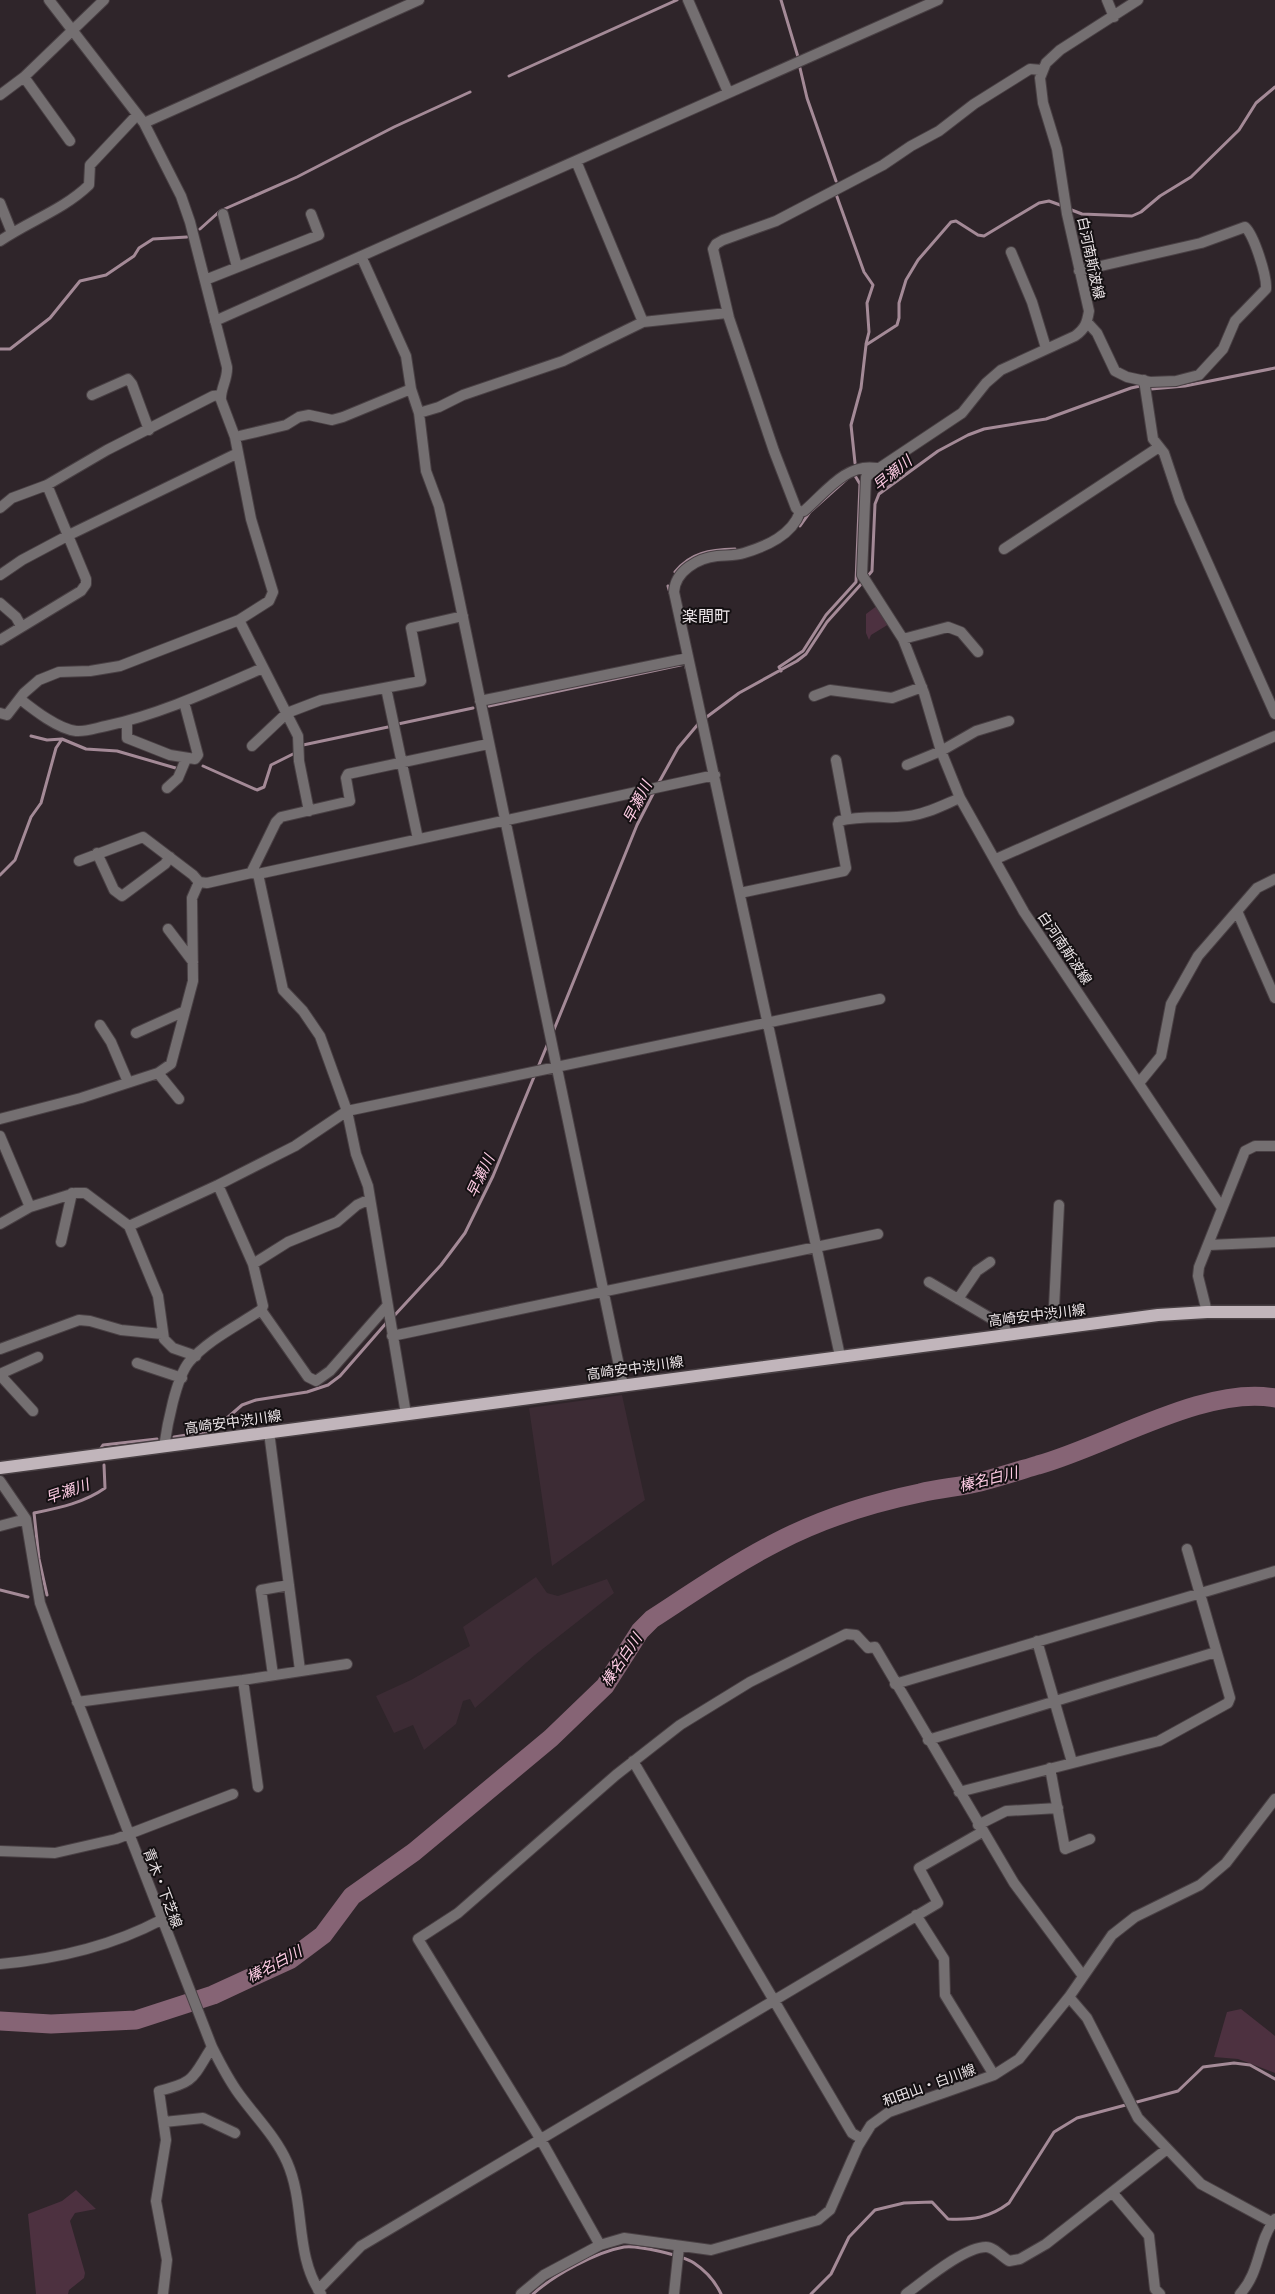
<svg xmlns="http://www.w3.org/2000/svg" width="1275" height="2294" viewBox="0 0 1275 2294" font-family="'Asap Condensed','Noto Sans JP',sans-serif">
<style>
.built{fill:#3c2b34}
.green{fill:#4d3140}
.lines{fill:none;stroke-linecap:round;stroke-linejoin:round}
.stream{stroke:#a48a97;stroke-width:3}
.river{stroke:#866475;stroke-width:19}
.street-casing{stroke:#494044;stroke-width:12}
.primary-casing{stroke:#494044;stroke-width:15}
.street{stroke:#746f71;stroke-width:10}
.primary{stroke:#c1b5bb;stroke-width:12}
.labels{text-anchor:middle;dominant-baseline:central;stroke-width:4;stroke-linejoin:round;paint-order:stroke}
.street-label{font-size:14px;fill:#ebe4e7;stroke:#141012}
.water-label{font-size:15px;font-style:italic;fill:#fdcbe3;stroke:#141012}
.quarter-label{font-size:16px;fill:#ebe4e7;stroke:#141012}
</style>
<rect width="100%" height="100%" fill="#2f252a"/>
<path class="built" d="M622 1395 645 1500 552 1566 529 1408Z
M536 1577 547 1593 558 1596 607 1579 614 1593 535 1655 475 1708 470 1699 463 1701 456 1724 424 1750 413 1725 394 1733 376 1696 411 1680 470 1646 463 1627Z"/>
<path class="green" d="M878 605 889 624 871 635 869 640 866 633V614Z
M1241 2009 1275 2036V2073L1238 2059 1214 2057 1227 2012Z
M76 2190 96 2209 75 2213 70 2221 85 2273 84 2278 69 2290 68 2294H36L28 2214 62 2201Z"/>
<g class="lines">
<path class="stream" d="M781 0 798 57
M800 68 807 98 836 181
M509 76 677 0
M836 194 864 272 873 285 867 303 869 332 866 344
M1069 209 1082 214 1132 216 1141 212 1160 196 1191 177 1239 130 1256 103 1275 87
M200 229 220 211 297 177 394 127 470 92
M0 349H10L50 318 80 281 106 275 134 256 139 248 153 239 187 237
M855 463 851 425 861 388 866 345 897 325 899 318V303L906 280 918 260 951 222 956 221 978 235 984 236 1039 203 1049 201 1063 206
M800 526 810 512 847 479
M675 572C691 552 710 550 735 549
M867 577 872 571 875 504 879 494 938 451 968 435 984 429 1046 419 1131 388 1140 386 1151 389 1185 386 1275 368
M668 586 670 593
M781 671 779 667 803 651 826 615 856 582 860 484 854 474 852 475
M489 706 685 664 686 668
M704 719 739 693 797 661 806 654 827 622 863 582
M398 724 473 708
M31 736 47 740 62 739 86 749 117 751 179 769
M303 745 388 727
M203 766 257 790 264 787 271 765 293 754
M658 784 678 748 699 723
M0 875 15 860 31 817 41 803 56 748 62 739
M553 1032 637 825 654 792
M393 1317 441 1265 465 1233 493 1176 548 1043
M174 1437 212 1431 242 1405 256 1400 307 1392 328 1385 340 1376 388 1321
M101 1448 103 1445 157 1439
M0 1590 28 1597
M47 1595 39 1559 34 1513C58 1508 84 1503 105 1488L104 1465
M533 2294C554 2275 596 2252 624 2247 637 2245 682 2255 694 2263 706 2271 715 2281 721 2294
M811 2294 831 2274 849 2237 875 2210 904 2203 932 2202 948 2219C973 2220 989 2218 1009 2203L1054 2132 1077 2118 1178 2091 1203 2067 1234 2063 1250 2065 1275 2079"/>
<path class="river" d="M0 2021 51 2024 136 2020 213 1995 291 1959 323 1935 352 1896 414 1852 551 1738 605 1686 640 1631 652 1619C692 1593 734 1564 777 1542 821 1519 872 1503 920 1493 940 1488 960 1487 980 1482 999 1477 1018 1471 1038 1465 1107 1446 1205 1385 1275 1398"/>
<defs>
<path id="street" d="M688 0 728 92
M1107 0 1114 17
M1138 0 1060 50 1046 63 1040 78 1043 103 1057 149 1067 214 1089 311C1087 323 1085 329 1075 336L1001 370 986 383 962 413 866 477 862 575 903 639 924 693 941 751 960 798 1024 912 1222 1208
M24 77 70 141
M0 95 24 77 104 0
M144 123 419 0
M576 161 643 322
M0 203 12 233
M223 214 237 267
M0 241C29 221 63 210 89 185L90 165 136 116
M1011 252 1032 302 1046 348
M361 256 406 356 411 389 419 413 426 471 439 506 456 584 623 1385
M1079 271 1201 243 1245 227C1254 235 1267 276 1266 289L1235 321 1223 349 1199 375 1176 381 1150 382 1127 377 1115 371 1097 333 1087 322
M205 280 319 235 311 214
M215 321 938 0
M1144 380 1153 439 1164 453 1180 501 1275 714
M92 395 128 379 132 384 149 430
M419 413 439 407 463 395 563 361 643 322 727 313
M235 437 286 425 299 417 309 415 332 420 343 417 411 389
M876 468C846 463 825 493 804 511L800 512 796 508 774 451 729 318 713 249 716 244 723 240 776 221 883 165 911 146 939 131 974 104 1030 69 1042 70
M0 508 12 498 47 485 107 450 213 396 221 395
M800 512C792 535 767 546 744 553 735 556 726 555 717 556 698 558 675 571 674 592L840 1356
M1004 549 1159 447
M0 575 22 560 69 535 238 453
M0 603 16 617 21 626
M239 620 298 736 299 761 309 811
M903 639 948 627 961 632 978 652
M0 640 81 591 86 584V579L47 485
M386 688 418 839
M814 696 830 690 892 698 922 687
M20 699C34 710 58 729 76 731 85 732 96 728 106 726 161 714 212 690 263 668
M480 701 688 658
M0 713 7 715 24 693 39 680 59 672 90 671 120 666 239 620 269 601 273 592 251 519 235 437 221 400C220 389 228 379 227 367L190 222 181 196 144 123 49 0
M127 721V738L170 755 195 759 198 755 184 702
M252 746 287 713 321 700 421 681 411 628 463 616
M836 760 847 819
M907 765 941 751 976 731 1009 721
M167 788 178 778 186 759
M97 853 114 890 122 896 165 864 170 857
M996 859 1275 736
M79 861 143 837 193 875 199 882
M251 873 276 822 281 817 350 801 346 778 348 774 488 744
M258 874 283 990 303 1011 320 1036 347 1111 356 1154 368 1186 406 1414
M740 893 844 871 846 868 838 824 839 821C862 815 885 819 909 816 927 814 943 805 960 798
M1237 911 1275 998
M168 929 193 962
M100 1025 111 1042 128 1082
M136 1033 185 1011
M158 1073 179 1099
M1139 1083 1161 1056 1171 1004 1198 956 1257 888 1275 879
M0 1119 81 1098 158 1073 171 1064 193 981 192 898 199 882 207 883 251 873 258 874 715 775
M0 1136 30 1207
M0 1224 30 1207 75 1193H85L129 1226 158 1296 164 1339 173 1348 196 1356
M129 1226 218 1185 295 1146 347 1111 880 999
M61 1242 72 1193
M1209 1245 1275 1242
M253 1264 288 1242 337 1222 357 1205 370 1199
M929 1282 1004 1326 1007 1334
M958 1299 977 1271 990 1262
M261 1310 308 1377 316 1381 330 1371 387 1306
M1207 1312 1198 1276 1199 1267 1245 1151 1255 1146H1275
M1053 1328 1059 1205
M392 1336 878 1234
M0 1349 79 1320 90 1321 121 1330 162 1334
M137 1363 182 1378
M0 1374 38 1357
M0 1375 33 1411
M269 1432 300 1670
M164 1447C167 1426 176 1378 189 1362 208 1340 237 1326 261 1310L263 1306 253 1264 218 1185
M0 1481 26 1519 40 1603 54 1641 212 2047C220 2063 228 2079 239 2094 255 2116 276 2137 287 2162 306 2205 294 2254 321 2294
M0 1526 26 1519
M1037 1641 1072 1762
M273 1675 261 1590 289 1585
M243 1680 258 1787
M895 1684 1275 1571
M77 1702 243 1680 347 1664
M928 1740 1216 1652
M633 1761 852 2133 862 2139
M1050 1768 1065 1849 1090 1839
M959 1792 1159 1741 1228 1703 1230 1698 1187 1549
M978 1825 1006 1811 1058 1808
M0 1851 55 1853 116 1839 233 1794
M916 1915 944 1959 945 1995 994 2075
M0 1964C57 1959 110 1947 161 1920
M1069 1997 1087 2018 1138 2118 1201 2184 1275 2224
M164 2122 203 2118 235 2133
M1112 2192 1149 2236 1155 2289 1160 2294
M600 2245 541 2140 418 1939 458 1913 616 1775 680 1725 750 1682 846 1634 856 1635 868 1648 875 1647 1014 1883 1083 1976
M318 2290 361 2246 938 1903 919 1868 982 1832
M163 2294 167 2260 156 2201 166 2140 159 2091C196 2082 192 2078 212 2047
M521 2294 544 2275 600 2245 624 2238 711 2250 818 2220 830 2210 858 2146 871 2125 889 2112 994 2075 1019 2059 1069 1997 1112 1935 1135 1917 1200 1885 1226 1863 1275 1799
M674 2294 679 2247
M906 2294C924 2281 964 2247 986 2247 994 2247 1002 2257 1009 2261L1020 2259 1046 2244 1167 2149
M1240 2294C1261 2271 1257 2243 1275 2219"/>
<path id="primary" d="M0 1468 1158 1315 1207 1312H1275"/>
</defs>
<use href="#street" class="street-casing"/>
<use href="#primary" class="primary-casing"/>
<use href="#street" class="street"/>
<use href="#primary" class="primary"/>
</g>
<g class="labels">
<g class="street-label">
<text transform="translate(1091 258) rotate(78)">白河南斯波線</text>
<text transform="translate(1065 948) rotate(56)">白河南斯波線</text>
<text transform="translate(1037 1315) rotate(-7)">高崎安中渋川線</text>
<text transform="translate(635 1368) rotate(-8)">高崎安中渋川線</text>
<text transform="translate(233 1422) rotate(-8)">高崎安中渋川線</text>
<text transform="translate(163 1888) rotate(69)">青木・下芝線</text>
<text transform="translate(929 2085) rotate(-20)">和田山・白川線</text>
</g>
<g class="water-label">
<text transform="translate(892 473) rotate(-39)">早瀬川</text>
<text transform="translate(637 802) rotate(-63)">早瀬川</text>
<text transform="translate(480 1176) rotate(-65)">早瀬川</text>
<text transform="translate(988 1479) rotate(-14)">榛名白川</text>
<text transform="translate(67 1491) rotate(-19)">早瀬川</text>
<text transform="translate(621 1660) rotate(-56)">榛名白川</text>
<text transform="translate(274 1964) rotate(-28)">榛名白川</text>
</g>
<g class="quarter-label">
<text x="706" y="616">楽間町</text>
</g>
</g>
</svg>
